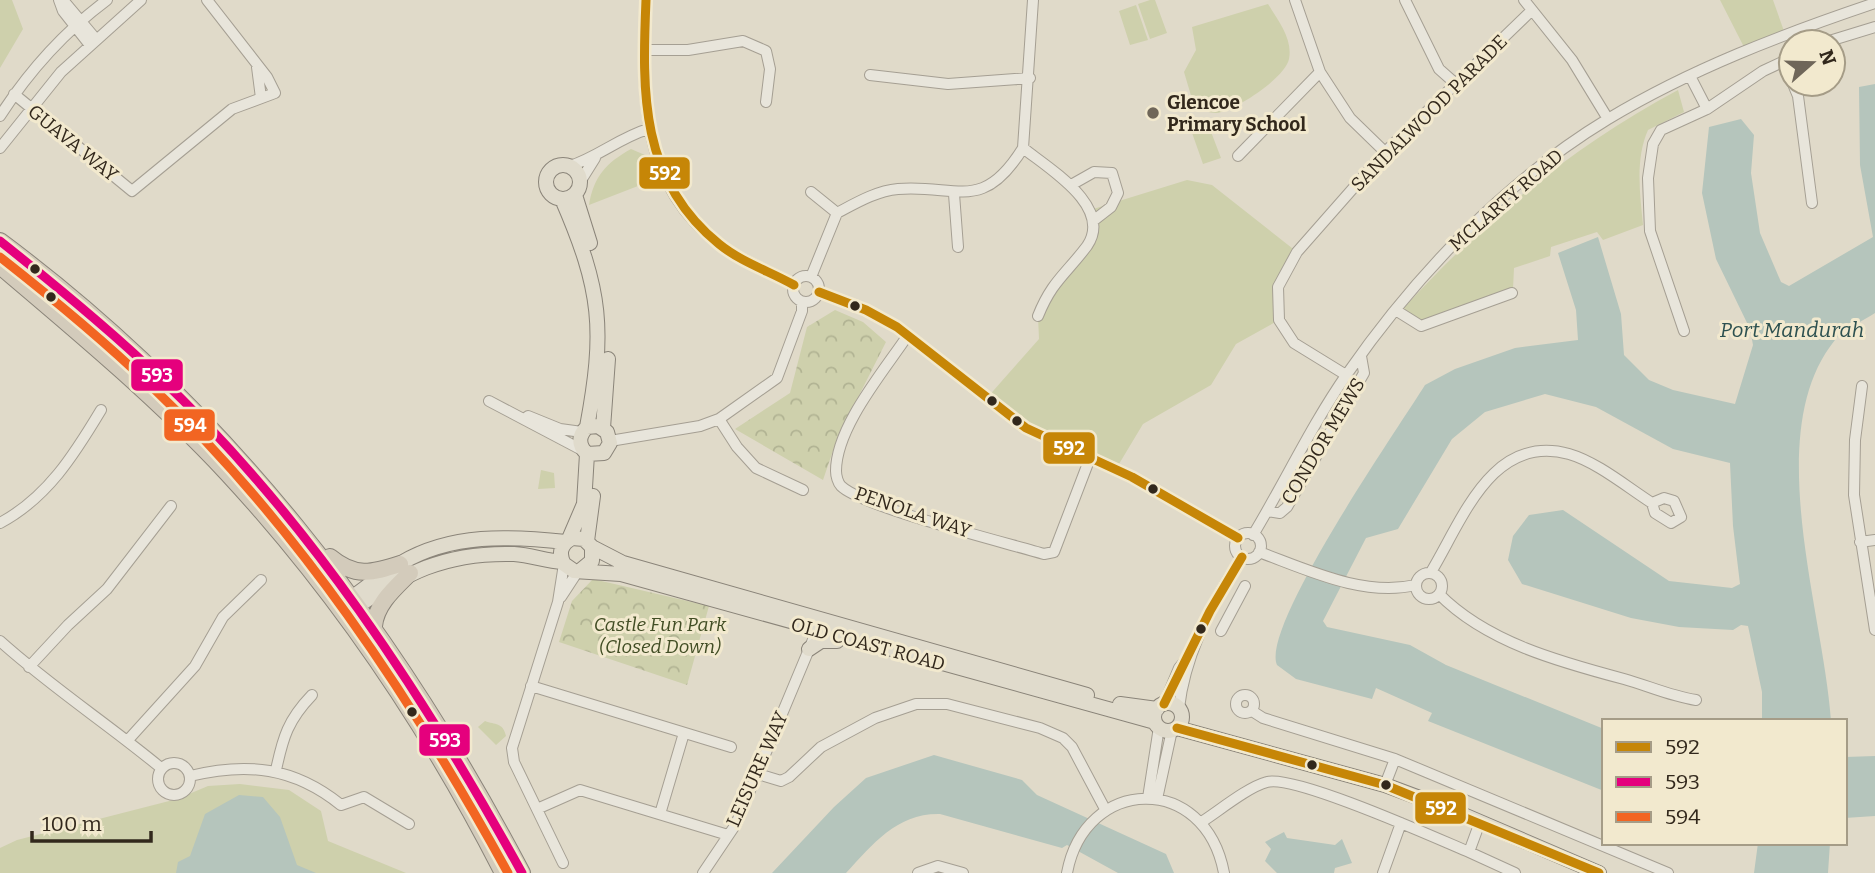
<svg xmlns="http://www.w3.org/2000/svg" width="1875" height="873" viewBox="0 0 1875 873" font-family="Bitter,serif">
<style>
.green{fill:#ced0ac}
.forest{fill:url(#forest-crowns)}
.water{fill:#b5c5bc}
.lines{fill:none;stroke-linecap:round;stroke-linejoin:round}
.minor-casing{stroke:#a59f93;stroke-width:12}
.major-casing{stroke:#8a8479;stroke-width:16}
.highway-casing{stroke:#8a8479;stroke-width:18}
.minor{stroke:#e8e5db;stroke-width:10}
.major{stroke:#e0dbcc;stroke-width:14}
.highway{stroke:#d3cbbb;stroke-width:16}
.bus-1-casing{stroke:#f2e9ce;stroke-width:14}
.bus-2-casing{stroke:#f2e9ce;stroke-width:14}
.bus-3-casing{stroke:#f2e9ce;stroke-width:14}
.bus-1{stroke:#c68607;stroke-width:9}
.bus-2{stroke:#e5007d;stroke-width:9}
.bus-3{stroke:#f26522;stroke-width:9}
.poi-dot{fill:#6f6659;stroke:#f2e9ce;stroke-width:2.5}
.bus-dot{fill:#32281c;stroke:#f2e9ce;stroke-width:2.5}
.labels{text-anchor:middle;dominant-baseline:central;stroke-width:6;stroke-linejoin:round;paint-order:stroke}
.poi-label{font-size:19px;font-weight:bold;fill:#32281c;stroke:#f2e9ce;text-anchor:start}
.street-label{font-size:19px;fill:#32281c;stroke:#f2e9ce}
.park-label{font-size:19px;font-style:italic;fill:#414d24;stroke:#f2e9ce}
.water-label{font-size:21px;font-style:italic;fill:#2d5150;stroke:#f2e9ce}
.line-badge{stroke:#f2e9ce;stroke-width:2.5}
.badge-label{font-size:19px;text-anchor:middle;font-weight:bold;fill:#fff}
</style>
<defs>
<pattern id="forest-crowns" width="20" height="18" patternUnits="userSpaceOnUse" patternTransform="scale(1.75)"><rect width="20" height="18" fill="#ced0ac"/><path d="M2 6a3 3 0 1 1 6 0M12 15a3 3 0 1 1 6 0" fill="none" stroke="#b1b393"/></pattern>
</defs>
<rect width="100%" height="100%" fill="#e0dac9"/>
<path class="green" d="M0 0H12L23 29 0 68Z
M1150 0H1155L1167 33 1150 39 1138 4Z
M1720 0H1773L1785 34 1745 49Z
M1268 4C1278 20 1293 39 1289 59 1285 78 1235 111 1216 113 1210 113 1201 110 1195 109L1184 72 1196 50 1192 27Z
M1136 5 1148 40 1130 45 1119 11Z
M1678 90 1684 112 1648 130C1635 159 1640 194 1643 225L1603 240 1597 232 1551 247 1550 256 1514 268 1513 289 1422 323 1402 310C1484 220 1570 148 1678 90Z
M1208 124 1221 158 1203 164 1191 130Z
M631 149 645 155 656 179 589 205C594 176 606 163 631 149Z
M1187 180 1212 185 1297 252 1278 287 1279 320 1236 344 1211 385 1143 424 1116 469 1055 442 986 399 1039 339 1038 316 1089 244 1090 210Z
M541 470 554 473 555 488 538 489Z
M485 721C495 725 503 722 506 736L496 745 478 727Z
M240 784 289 790 321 811 328 841 406 873H0V848L17 840 177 799 208 786Z"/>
<path class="forest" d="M835 310 863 322 886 342 837 439 823 480 735 429 790 393 807 327Z
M593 579 709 606 687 685 559 642 572 601Z"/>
<path class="water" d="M1875 84V313C1863 321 1844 329 1835 340 1760 432 1824 613 1831 721H1762V692L1748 626 1741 625 1733 630 1679 627 1631 618 1522 584 1508 560 1513 536 1529 515 1563 510 1669 581 1732 588 1740 584 1733 526 1730 463 1673 449 1596 407 1545 394 1485 412 1452 439 1398 529 1366 538 1323 621 1327 627 1410 645 1446 665 1604 729V791L1428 721 1432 713 1376 688 1372 699 1296 679 1277 665C1260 627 1399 427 1425 385L1455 369 1515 348 1578 340 1576 310 1558 253 1598 237 1621 314 1624 355 1649 380 1673 390 1735 404 1753 345 1750 329 1716 259 1702 193 1709 127 1741 119 1754 135 1751 173 1760 233 1781 282 1789 286 1873 237 1860 165 1859 87Z
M934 755 1022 780 1037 795 1166 854 1174 873H1118L1067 845 1062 848 940 814C897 813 873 844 846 873H772L834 807 866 778Z
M1875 756V816L1845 818V757Z
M239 795 263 797 280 817 297 865 316 873H176L178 862 190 856 205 814Z
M1284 832 1287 838 1335 845 1342 839 1352 863 1335 868 1334 873H1277L1265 861 1271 849 1265 842Z
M1758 843H1830L1828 873H1754Z"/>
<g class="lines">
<defs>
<path id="minor" d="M59 0 63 11 89 44
M63 0 95 38
M646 0C642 91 638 183 719 244 742 262 769 270 794 285
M1295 0 1320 72 1350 118 1385 152
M1405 0 1439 69 1457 85
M1524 0 1572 60 1608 119
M1826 42 1875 27
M644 50H688L743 41 766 51 770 69 766 102
M1784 61 1791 78
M257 67 261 98
M870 75 948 84 1030 78
M1690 76 1707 109
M1793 84 1798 96 1812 203
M14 94 132 191 232 109 275 93 267 77 207 0
M0 116C29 71 64 32 107 0
M0 148 61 72 141 0
M1023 148C1048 168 1114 207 1087 246 1066 274 1052 281 1038 316
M1238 156 1320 72
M570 166C598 157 619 138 648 129
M580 182 595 158
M1071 185 1094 172 1112 173 1118 193 1111 207 1093 221
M811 192 837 213
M954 194 958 247
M793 289a13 13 0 1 1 26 0a13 13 0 1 1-26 0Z
M811 277 837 213C856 203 876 191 898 189 957 184 982 214 1023 148L1033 0
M819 292 866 310 897 327 1026 428 1132 477 1238 538
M1397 311 1421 326 1512 293
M1684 331 1650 231 1648 178 1653 144 1661 130 1707 109 1763 71 1791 58
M908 335C884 371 836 427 836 471 836 476 838 483 841 486 862 507 1007 543 1044 554L1054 552 1090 458
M1346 375 1294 343 1279 320 1278 287 1297 252 1385 152 1530 12
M1862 386 1855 440 1854 495 1875 630
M489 401 582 450
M528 416 560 429 582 432
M719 419 737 447 756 468 803 490
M610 441 700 426 719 419 777 378 802 311V302
M1267 511 1280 513 1287 507 1364 373 1361 356
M0 523C47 498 74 455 101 410
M1235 546a13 13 0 1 1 26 0a13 13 0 1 1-26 0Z
M1253 535C1285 482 1312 424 1347 374 1416 275 1504 182 1608 119 1691 69 1783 34 1875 3
M1860 542 1875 540
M1259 552C1308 570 1363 597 1416 585
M1431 572C1463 519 1492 433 1569 454 1597 462 1627 487 1652 503L1664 498 1674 501 1681 517 1671 523 1655 513 1652 503
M1416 586a13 13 0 1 1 26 0a13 13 0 1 1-26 0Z
M1439 594C1486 642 1560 662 1624 679 1649 686 1670 696 1696 700
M561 597 578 571
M1221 631 1245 586
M0 641C51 687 108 724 161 768
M29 667 68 625 107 589 171 506
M531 686 731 747
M1236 704a9 9 0 1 1 18 0a9 9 0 1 1-18 0Z
M1164 704 1179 668 1188 657
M1179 708C1185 654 1212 602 1242 557
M1252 711 1263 718 1395 759
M128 740 195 666 223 617 261 580
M158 779a16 16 0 1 1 32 0a16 16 0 1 1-32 0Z
M276 770C283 737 288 720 312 695
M758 774 781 781 789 777 821 747 875 718 916 704H947L1040 728 1063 738 1072 747 1105 809
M190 776C247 762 294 767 341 805L364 797 409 824
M1385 785 1395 759 1668 873
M1148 798 1159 727
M1157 799 1172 730
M537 809 580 790 728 835
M660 814 684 733
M1203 821C1220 810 1248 787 1267 782 1294 774 1436 838 1469 852
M1480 822 1469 852 1515 873
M563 863 514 762 512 748 558 602 564 564
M703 873 736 824 820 623
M918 873 938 866 963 873
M1067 873C1085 776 1205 772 1224 873
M1383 873 1401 823"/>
<path id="major" d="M546 182a17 17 0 1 1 34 0a17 17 0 1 1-34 0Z
M575 195 590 243
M562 199C602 291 605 330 587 427 578 436 578 445 587 454L604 453 610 443 607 432 598 426 587 427
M603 428 608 359
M569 539 584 504 587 454
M587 541 593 496
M592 547 623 563 1087 695
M581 570 592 561V547L584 539 572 538C561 544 558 553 564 564L574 571 621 574 1155 722
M343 604C363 590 381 575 401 563 452 533 509 536 566 542
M349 612C405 573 444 552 514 554 531 555 546 561 562 562
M809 649 821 641H837
M1154 717a14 14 0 1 1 28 0a14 14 0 1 1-28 0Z
M1120 704 1157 709
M1177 728 1385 785 1452 810 1599 873"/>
<path id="highway" d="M0 241C226 409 392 626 522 873
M0 266C78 332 157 398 227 473 338 593 429 728 503 873
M330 557C355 578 372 573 400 564
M374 626C376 604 395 588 410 573"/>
</defs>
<use href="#minor" class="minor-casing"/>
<use href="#major" class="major-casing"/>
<use href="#highway" class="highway-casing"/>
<use href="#minor" class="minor"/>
<use href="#major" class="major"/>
<use href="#highway" class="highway"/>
<defs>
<path id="bus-1" d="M646 0C642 93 640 180 719 244 741 262 769 271 794 285
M819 292 866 310 897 327 1026 428 1132 477 1238 538
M1164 704 1210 611 1242 557
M1177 728 1385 785 1599 873"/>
<path id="bus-2" d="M0 241C54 284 107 327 157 375 308 518 422 692 522 873"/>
<path id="bus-3" d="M0 257C51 297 102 339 149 384 297 525 410 695 508 873"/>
</defs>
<use href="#bus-1" class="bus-1-casing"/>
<use href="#bus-2" class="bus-2-casing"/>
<use href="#bus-3" class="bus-3-casing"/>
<use href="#bus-1" class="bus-1"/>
<use href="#bus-2" class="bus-2"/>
<use href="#bus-3" class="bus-3"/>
</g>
<circle class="poi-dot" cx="1153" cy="113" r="7"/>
<g class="bus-dot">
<circle cx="35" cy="269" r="6"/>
<circle cx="51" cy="297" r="6"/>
<circle cx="855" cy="306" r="6"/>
<circle cx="992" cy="401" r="6"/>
<circle cx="1017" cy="421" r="6"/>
<circle cx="1153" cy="489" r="6"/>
<circle cx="1201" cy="629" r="6"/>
<circle cx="412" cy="712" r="6"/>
<circle cx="1312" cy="765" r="6"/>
<circle cx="1386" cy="785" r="6"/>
</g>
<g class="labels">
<g class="poi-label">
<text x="1167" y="102">Glencoe<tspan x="1167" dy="22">Primary School</tspan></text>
</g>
<g class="street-label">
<text transform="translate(1429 113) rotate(-45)">SANDALWOOD PARADE</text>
<text transform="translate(73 143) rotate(39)">GUAVA WAY</text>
<text transform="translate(1506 200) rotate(-41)">MCLARTY ROAD</text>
<text transform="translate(1323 441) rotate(-59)">CONDOR MEWS</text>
<text transform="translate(913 512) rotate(19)">PENOLA WAY</text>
<text transform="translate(868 644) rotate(15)">OLD COAST ROAD</text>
<text transform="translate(757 769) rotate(-66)">LEISURE WAY</text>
</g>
<g class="park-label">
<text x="660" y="624">Castle Fun Park<tspan x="660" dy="22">(Closed Down)</tspan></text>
</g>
<g class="water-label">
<text x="1792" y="330">Port Mandurah</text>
</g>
</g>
<g class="line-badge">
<rect x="638" y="156" width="53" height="34" rx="7" fill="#c68607"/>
<rect x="130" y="358" width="54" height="34" rx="7" fill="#e5007d"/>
<rect x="163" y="408" width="53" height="34" rx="7" fill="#f26522"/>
<rect x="1042" y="431" width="54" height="34" rx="7" fill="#c68607"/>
<rect x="418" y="723" width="53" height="34" rx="7" fill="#e5007d"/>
<rect x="1414" y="791" width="53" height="34" rx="7" fill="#c68607"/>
</g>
<g class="badge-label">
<text x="665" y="180">592</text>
<text x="157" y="382">593</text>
<text x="190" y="432">594</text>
<text x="1069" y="455">592</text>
<text x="445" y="747">593</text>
<text x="1441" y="815">592</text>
</g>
<rect x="1602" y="719" width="245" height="126" fill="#f2e9ce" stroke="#a59c87" stroke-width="2"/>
<rect x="1616" y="742" width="35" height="10" fill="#c68607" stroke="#a59c87" stroke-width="2"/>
<text x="1665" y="754" font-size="21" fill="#32281c">592</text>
<rect x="1616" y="777" width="35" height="10" fill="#e5007d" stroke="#a59c87" stroke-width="2"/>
<text x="1665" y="789" font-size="21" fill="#32281c">593</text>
<rect x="1616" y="812" width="35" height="10" fill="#f26522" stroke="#a59c87" stroke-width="2"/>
<text x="1665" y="824" font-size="21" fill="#32281c">594</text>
<g transform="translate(1812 63) rotate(70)"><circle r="33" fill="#f2e9ce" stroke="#a59c87" stroke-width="2"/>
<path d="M0-5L12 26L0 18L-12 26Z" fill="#6f6659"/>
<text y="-10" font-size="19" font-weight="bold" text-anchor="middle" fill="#32281c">N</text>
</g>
<path d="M32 831v10h119v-10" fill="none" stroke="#32281c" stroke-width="3.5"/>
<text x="42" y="831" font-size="21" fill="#32281c" stroke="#f2e9ce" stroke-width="5" paint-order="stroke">100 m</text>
</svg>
